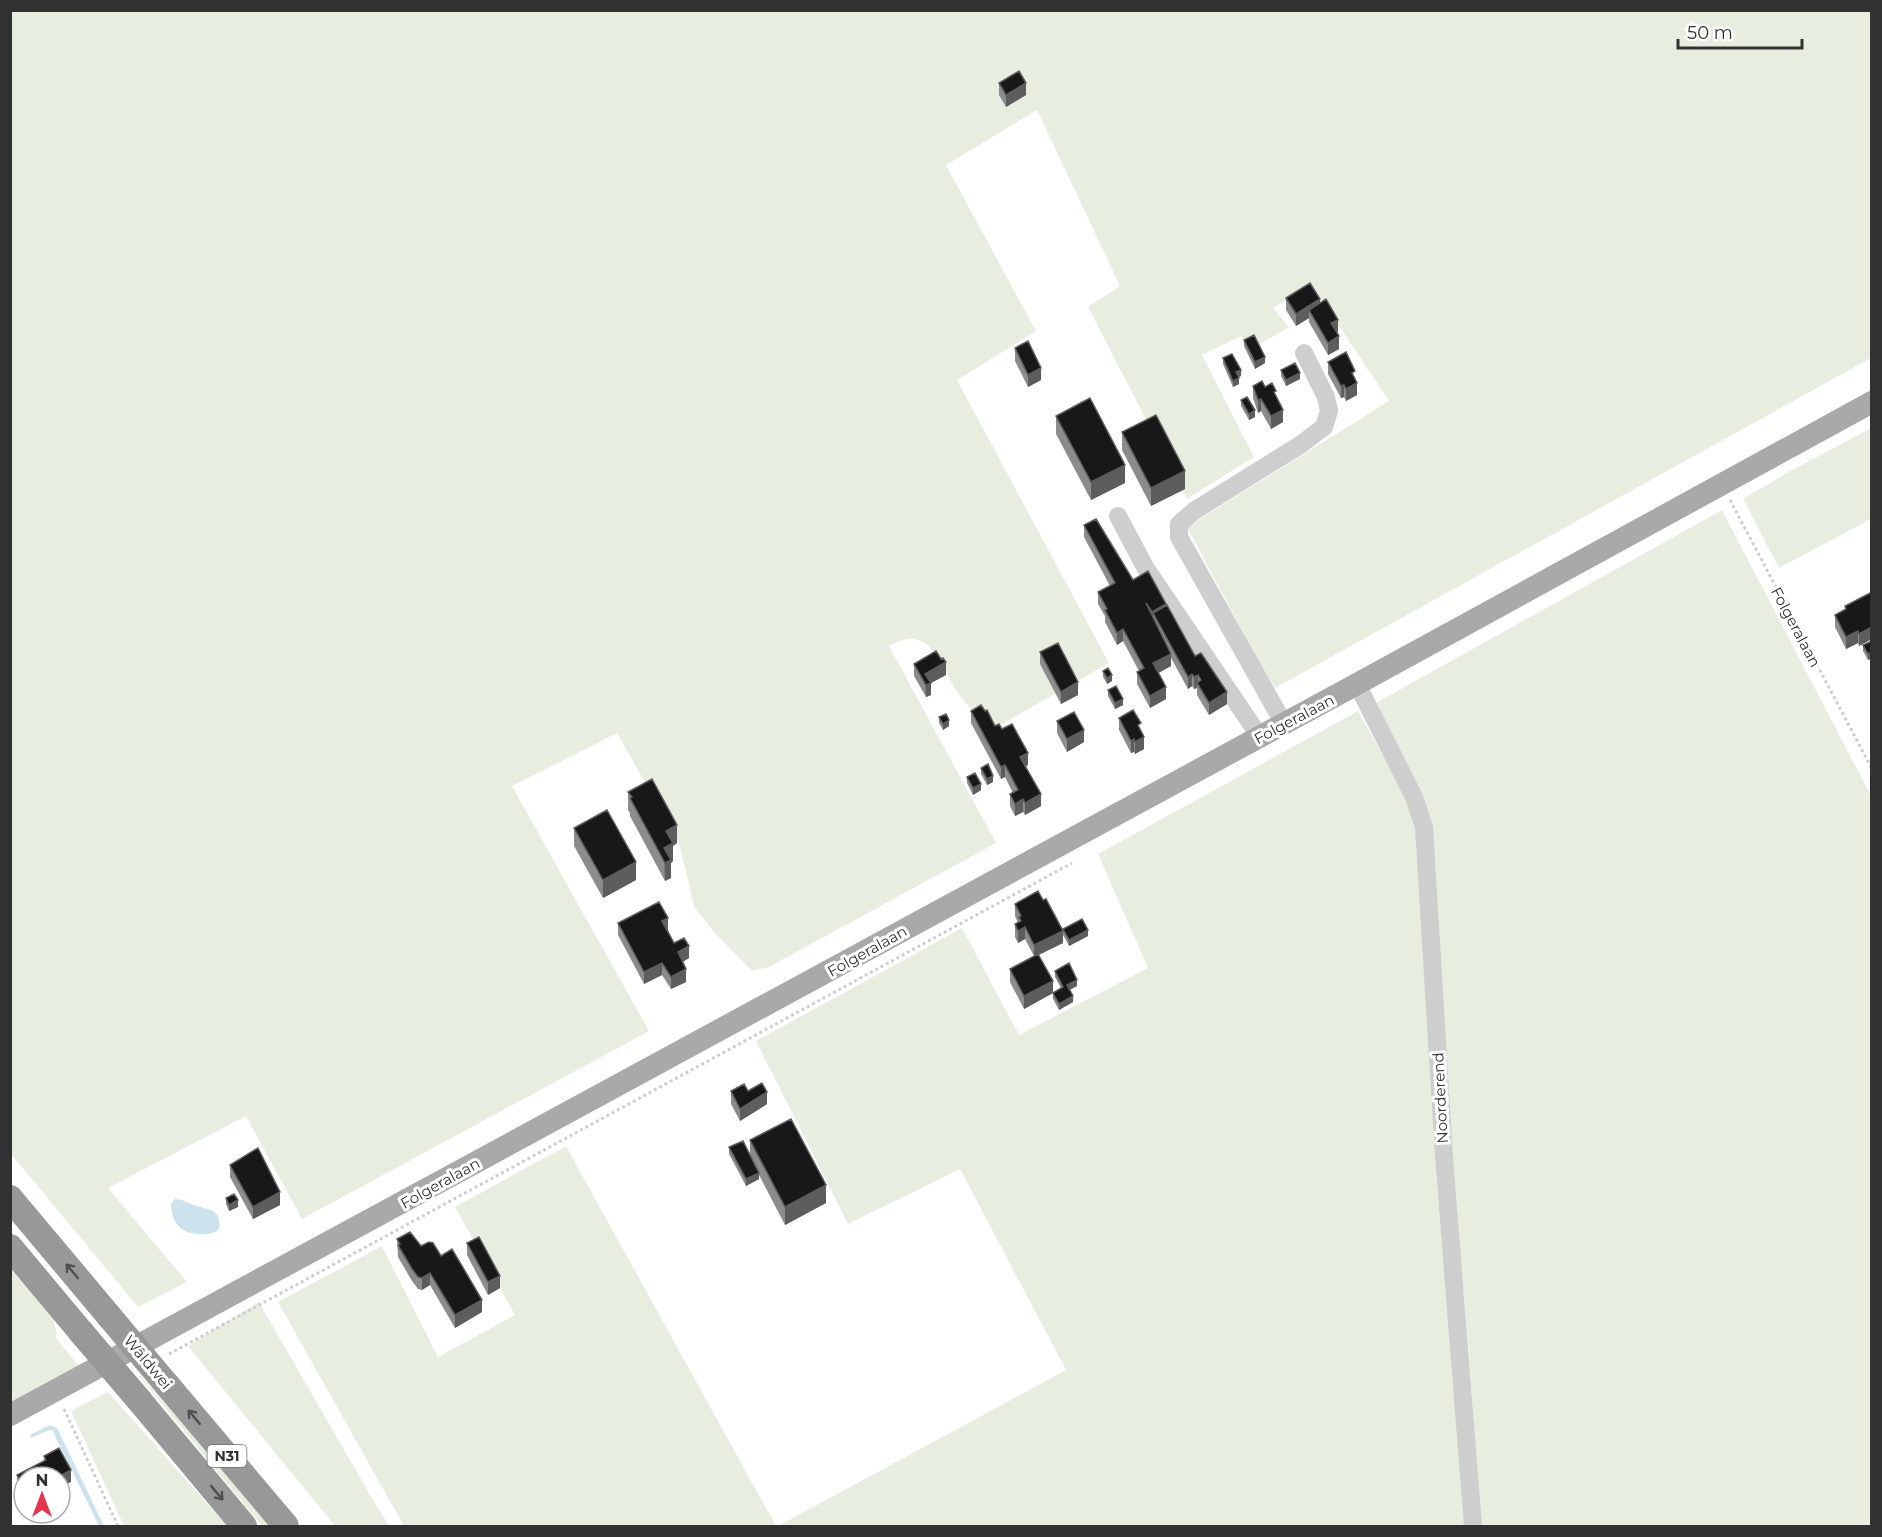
<svg xmlns="http://www.w3.org/2000/svg" width="1882" height="1537" viewBox="0 0 1882 1537" font-family="Montserrat,sans-serif">
<style>
.green{fill:#e8eedf}
.water{fill:#cce3ee}
.lines{fill:none;stroke-linecap:round;stroke-linejoin:round}
.path{stroke:#cecece;stroke-width:3;stroke-dasharray:3 3;stroke-linecap:butt}
.minor{stroke:#cecece;stroke-width:18}
.major{stroke:#a9a9a9;stroke-width:22}
.highway{stroke:#989898;stroke-width:26}
.highway-bridge{stroke:#989898;stroke-width:26}
.wall{fill:#8c8c8c}
.shaded-wall{fill:#5d5d5d}
.building{fill:#181818;stroke:#5d5d5d;stroke-width:1.5}
.oneway{stroke:#505050}
.labels{text-anchor:middle;dominant-baseline:central;stroke-width:6;stroke-linejoin:round;paint-order:stroke}
.shield{fill:#fff;stroke:#6f6f6f;stroke-width:1.5}
.shield-label{font-size:14px;font-weight:bold;fill:#313131}
.street-label{font-size:15px;fill:#313131;stroke:#fff}
</style>
<rect width="100%" height="100%" fill="#fff"/>
<path class="green" d="M10 11H1871V358L1275 688 1262 668 1187 527 1389 401 1312 285 1273 308 1289 327 1252 349 1241 336 1202 355 1254 457 1187 499 1088 307 1120 286 1037 110 946 165 1036 331 957 380 1109 663 1002 724 993 725C980 716 967 707 958 693 940 666 931 622 889 646L996 843 767 968 751 970 713 931 694 906 679 843 617 733 512 786 649 1031 302 1219 246 1116 108 1188 187 1282 138 1307 11 1154Z
M1871 428V519L1779 568 1743 499 1785 474Z
M1722 510 1871 796V1526H1481L1468 1340 1452 1167 1431 833 1374 704Z
M1358 711 1403 792 1419 837 1436 1174 1466 1526H778L1066 1370 960 1169 848 1224 756 1041 962 928 1019 1035 1148 968 1098 854Z
M566 1146 776 1526H404L278 1302 382 1246 438 1357 515 1315 455 1207Z
M11 1258C26 1278 60 1313 56 1338L82 1370 11 1405Z
M259 1302 370 1495 389 1526H335L188 1346Z
M139 1376H141L271 1526H262Z
M108 1392 227 1526H124L71 1411Z"/>
<path class="water" d="M175 1199C183 1199 187 1203 194 1205 208 1210 222 1208 219 1229 213 1234 209 1234 201 1234 181 1234 172 1224 171 1204Z
M50 1425 57 1428 104 1526H99L52 1430H49L31 1438 30 1435Z"/>
<g class="lines">
<path class="path" d="M1730 500 1872 769
M169 1354 1072 863
M64 1409 118 1526"/>
<path class="minor" d="M1118 516 1145 567 1260 737
M1357 684 1414 797 1424 827 1444 1157 1473 1526
M1284 724 1179 537V524L1194 511 1300 445 1324 427 1329 411 1326 397 1304 353"/>
<path class="major" d="M10 1415 1357 684 1872 402"/>
<path class="highway" d="M10 1198 109 1316
M10 1247 81 1332
M167 1385 286 1526
M139 1400 244 1526"/>
<path class="highway-bridge" d="M109 1316 167 1385
M81 1332 139 1400"/>
</g>
<path class="wall" d="M999 83 1026 95 1006 107 999 95Z
M1286 298 1320 303 1338 332H1337L1339 349 1328 355 1309 322V318L1296 326 1286 310Z
M1244 340 1265 363 1255 369 1244 346Z
M1015 348 1041 380 1028 387 1015 361Z
M1223 358 1241 376 1238 377 1239 384 1233 387 1223 364Z
M1328 362 1355 379 1357 395 1346 401 1344 397 1341 398 1328 374Z
M1281 370 1300 379 1286 386 1281 376Z
M1253 386 1265 387 1276 396 1283 422 1271 429 1261 411 1258 413 1253 398Z
M1241 400 1255 417 1249 420 1241 406Z
M1056 416 1125 483 1091 500 1056 434Z
M1122 432 1185 489 1151 506 1122 450Z
M1084 525 1133 580 1166 606 1195 656 1227 704 1209 715 1197 695V688L1194 689 1192 686 1188 689 1171 658V666L1158 673 1166 699 1150 708 1137 684V672L1139 671 1123 641 1117 645 1105 622V616L1098 604V592L1110 586 1084 537Z
M1872 592 1859 646 1858 643 1846 649 1835 627V615L1845 610V606Z
M1872 641V658L1868 660 1863 651V645Z
M1040 652 1078 695 1061 704 1040 664Z
M914 664 946 675 931 683V695L926 697 914 676Z
M1103 671 1112 681 1107 684 1103 677Z
M1108 690 1123 705 1115 709 1108 696Z
M971 711H985L995 726 1002 729 1028 765 1026 766 1041 806 1025 815 1023 812 1015 816 1010 806V794L1013 793 1005 777 1001 779 971 723Z
M939 717 949 726 943 730 939 723Z
M1119 718 1141 731 1144 749 1135 754 1134 752 1131 753 1119 730Z
M1057 721 1084 742 1067 752 1057 733Z
M981 768 993 782 987 785 981 774Z
M967 777 981 790 973 795 967 783Z
M628 792 677 843 673 846V861L671 863V878L665 881 630 816V813L628 810Z
M574 828 636 880 603 898 574 846Z
M1015 904 1063 943 1039 955 1053 993 1061 988 1055 977V971L1077 986 1070 990 1073 1002 1059 1010 1053 999V993L1024 1009 1010 982V969L1034 956 1025 939 1018 943 1015 937V924L1018 923 1015 916Z
M618 923 668 930 674 943 689 958 682 962 686 982 671 989 662 975 644 984 618 935Z
M1063 929 1088 936 1069 946 1063 935Z
M731 1091H748L767 1104 740 1121 731 1104Z
M750 1140 826 1203 785 1225 759 1175V1179L746 1186 729 1154V1147L750 1155Z
M230 1165 280 1205 253 1219 230 1177Z
M226 1198 238 1207 229 1211 226 1204Z
M397 1239 421 1246 441 1256 482 1312 455 1328 430 1285 422 1290 418 1289 412 1281 398 1257Z
M467 1243 500 1288 488 1295 467 1255Z
M44 1456 71 1482 24 1477V1500L17 1487V1475L44 1461Z"/>
<path class="shaded-wall" d="M1026 83V95L1006 107V95Z
M1320 299V312L1309 310V318L1296 326V314Z
M1338 320V332L1331 335V323Z
M1339 336V349L1328 355V343Z
M1265 357V363L1255 369V362Z
M1041 368V380L1028 387V375Z
M1241 370V376L1236 378V372Z
M1300 373V379L1286 386V380Z
M1239 378V384L1233 387V381Z
M1357 383V395L1346 401V389Z
M1344 385V397L1341 398V386Z
M1261 399V411L1258 413V400Z
M1255 410V417L1249 420V414Z
M1283 410V422L1271 429V416Z
M1125 465V483L1091 500V482Z
M1185 471V489L1151 506V488Z
M1166 604V616L1153 613V624H1152V612Z
M1872 627V639L1859 646V634Z
M1123 629V641L1117 645V633Z
M1858 631V643L1846 649V637Z
M1872 652V658L1868 660V654Z
M1171 654V666L1153 676V663Z
M946 662V675L931 683V695L926 697 925 674Z
M1192 674V686L1188 689V677Z
M1112 675V681L1107 684V678Z
M1198 675V685L1197 683V688L1194 689V677Z
M1078 682V695L1061 704V692Z
M1166 687V699L1150 708V696Z
M1227 692V704L1209 715V703Z
M1123 699V705L1115 709V703Z
M949 720V726L943 730V724Z
M1084 730V742L1067 752V739Z
M1144 737V749L1135 754V742Z
M1134 739V752L1131 753V741Z
M1028 753V765L1020 769V757Z
M1005 765V777L1001 779V767Z
M993 776V782L987 785V779Z
M981 784V790L973 795V788Z
M1041 794V806L1025 815V803Z
M1023 799V812L1015 816V804Z
M677 825V843L673 846V861L671 863V878L665 881 664 848 666 831Z
M636 862V880L603 898V880Z
M668 918V930L662 933V921Z
M1025 927V939L1018 943V931Z
M1088 930V936L1069 946V940Z
M1063 931V943L1034 957V945Z
M689 946V958L678 965V952Z
M662 963V975L644 984V972Z
M686 969V982L671 989V977Z
M1077 980V986L1067 991V985Z
M1053 981V993L1024 1009V996Z
M1073 996V1002L1059 1010V1004Z
M767 1092V1104L740 1121V1109Z
M759 1173V1179L746 1186V1179Z
M826 1185V1203L785 1225V1207Z
M280 1192V1205L253 1219V1207Z
M238 1200V1207L229 1211V1205Z
M430 1273V1285L422 1290V1278Z
M500 1276V1288L488 1295V1282Z
M482 1300V1312L455 1328V1315Z
M71 1470V1482L60 1488V1477H58Z"/>
<path class="building" d="M1019 71 1026 83 1006 95 999 83Z
M1310 283 1320 299 1296 314 1286 298Z
M1326 299 1338 320 1331 323 1339 336 1328 343 1309 310Z
M1254 335 1265 357 1255 362 1244 340Z
M1028 341 1041 368 1028 375 1015 348Z
M1346 352 1355 371 1352 373 1357 383 1346 389 1344 385 1341 386 1328 362Z
M1232 354 1241 370 1236 372 1239 378 1233 381 1223 358Z
M1295 363 1300 373 1286 380 1281 370Z
M1262 381 1265 387 1272 383 1276 391 1274 392 1283 410 1271 416 1261 399 1258 400 1253 386Z
M1247 397 1255 410 1249 414 1241 400Z
M1090 398 1125 465 1091 482 1056 416Z
M1156 415 1185 471 1151 488 1122 432Z
M1096 519 1133 580 1148 571 1166 604 1152 612 1146 603 1171 654 1153 663 1166 687 1150 696 1137 672 1144 668 1123 629 1117 633 1105 610 1107 609 1098 592 1115 583 1084 525Z
M1872 592V627L1859 634 1858 631 1846 637 1835 615 1846 609 1845 606Z
M1167 605 1195 656 1201 653 1227 692 1209 703 1197 683 1201 680 1198 675 1194 677 1192 674 1188 677 1153 613Z
M1872 641V652L1868 654 1863 645Z
M1058 643 1078 682 1061 692 1040 652Z
M936 651 941 659 943 658 946 662 925 674 931 683 926 685 914 664Z
M1108 668 1112 675 1107 678 1103 671Z
M1116 686 1123 699 1115 703 1108 690Z
M981 705 985 711 987 710 995 726 999 724 1002 729 1012 724 1028 753 1020 757 1041 794 1025 803 1023 799 1015 804 1010 794 1018 790 1005 765 1001 767 971 711Z
M1133 710 1141 723 1138 725 1144 737 1135 742 1134 739 1131 741 1119 718Z
M1074 712 1084 730 1067 739 1057 721Z
M946 714 949 720 943 724 939 717Z
M988 764 993 776 987 779 981 768Z
M975 773 981 784 973 788 967 777Z
M652 779 677 825 666 831 673 843 664 848 671 860 665 863 630 798 632 797 628 792Z
M607 810 636 862 603 880 574 828Z
M1038 891 1043 900 1046 899 1063 931 1034 945 1025 927 1018 931 1015 924 1021 921 1019 917 1021 916 1015 904Z
M659 902 668 918 662 921 674 943 684 938 689 946 678 952 686 969 671 977 662 963 644 972 618 923Z
M1082 919 1088 930 1069 940 1063 929Z
M1038 954 1053 981 1024 996 1010 969Z
M1069 963 1077 980 1067 985 1073 996 1059 1004 1053 993 1063 987 1055 971Z
M762 1083 767 1092 740 1109 731 1091 744 1084 748 1091Z
M791 1119 826 1185 785 1207 750 1140Z
M743 1141 759 1173 746 1179 729 1147Z
M258 1148 280 1192 253 1207 230 1165Z
M234 1194 238 1200 229 1205 226 1198Z
M410 1232 421 1246 429 1242 433 1243 441 1256 452 1249 482 1300 455 1315 430 1273 422 1278 418 1277 412 1269 398 1245 400 1244 397 1239Z
M479 1237 500 1276 488 1282 467 1243Z
M59 1448 71 1470 58 1477H24V1487L17 1475 46 1460 44 1456Z"/>
<defs><path id="oneway-shaft" d="M-6 0H5M1.5-3L5.5 0L1.5 3" fill="none" stroke-width="1.6" stroke-linecap="round" stroke-linejoin="round" transform="scale(1.5)"/></defs>
<g class="oneway">
<use href="#oneway-shaft" transform="translate(72 1271) rotate(-130)"/>
<use href="#oneway-shaft" transform="translate(194 1417) rotate(-130)"/>
<use href="#oneway-shaft" transform="translate(217 1493) rotate(50)"/>
</g>
<g class="labels">
<rect class="shield" x="207.5" y="1445" width="39" height="22" rx="4.5"/>
<g class="shield-label">
<text x="227" y="1456">N31</text>
</g>
<g class="street-label">
<text transform="translate(1796 627) rotate(62)">Folgeralaan</text>
<text transform="translate(1294 719) rotate(-28)">Folgeralaan</text>
<text transform="translate(867 951) rotate(-29)">Folgeralaan</text>
<text transform="translate(1440 1098) rotate(-93)">Noorderend</text>
<text transform="translate(440 1183) rotate(-29)">Folgeralaan</text>
<text transform="translate(148 1362) rotate(50)">Wâldwei</text>
</g>
</g>
<rect width="1882" height="1537" fill="none" stroke="#313131" stroke-width="24"/>
<g transform="translate(42 1495)"><circle r="28" fill="#ffffff" stroke="#adadad" stroke-width="1.5"/>
<path d="M0-4.5L10 22L0 15L-10 22Z" fill="#ea324b"/>
<text y="-9" font-size="16" font-weight="bold" text-anchor="middle" fill="#313131">N</text>
</g>
<path d="M1678 39v9h124v-9" fill="none" stroke="#313131" stroke-width="3"/>
<text x="1687" y="39" font-size="18" fill="#313131" stroke="#ffffff" stroke-width="4.5" paint-order="stroke">50 m</text>
</svg>
